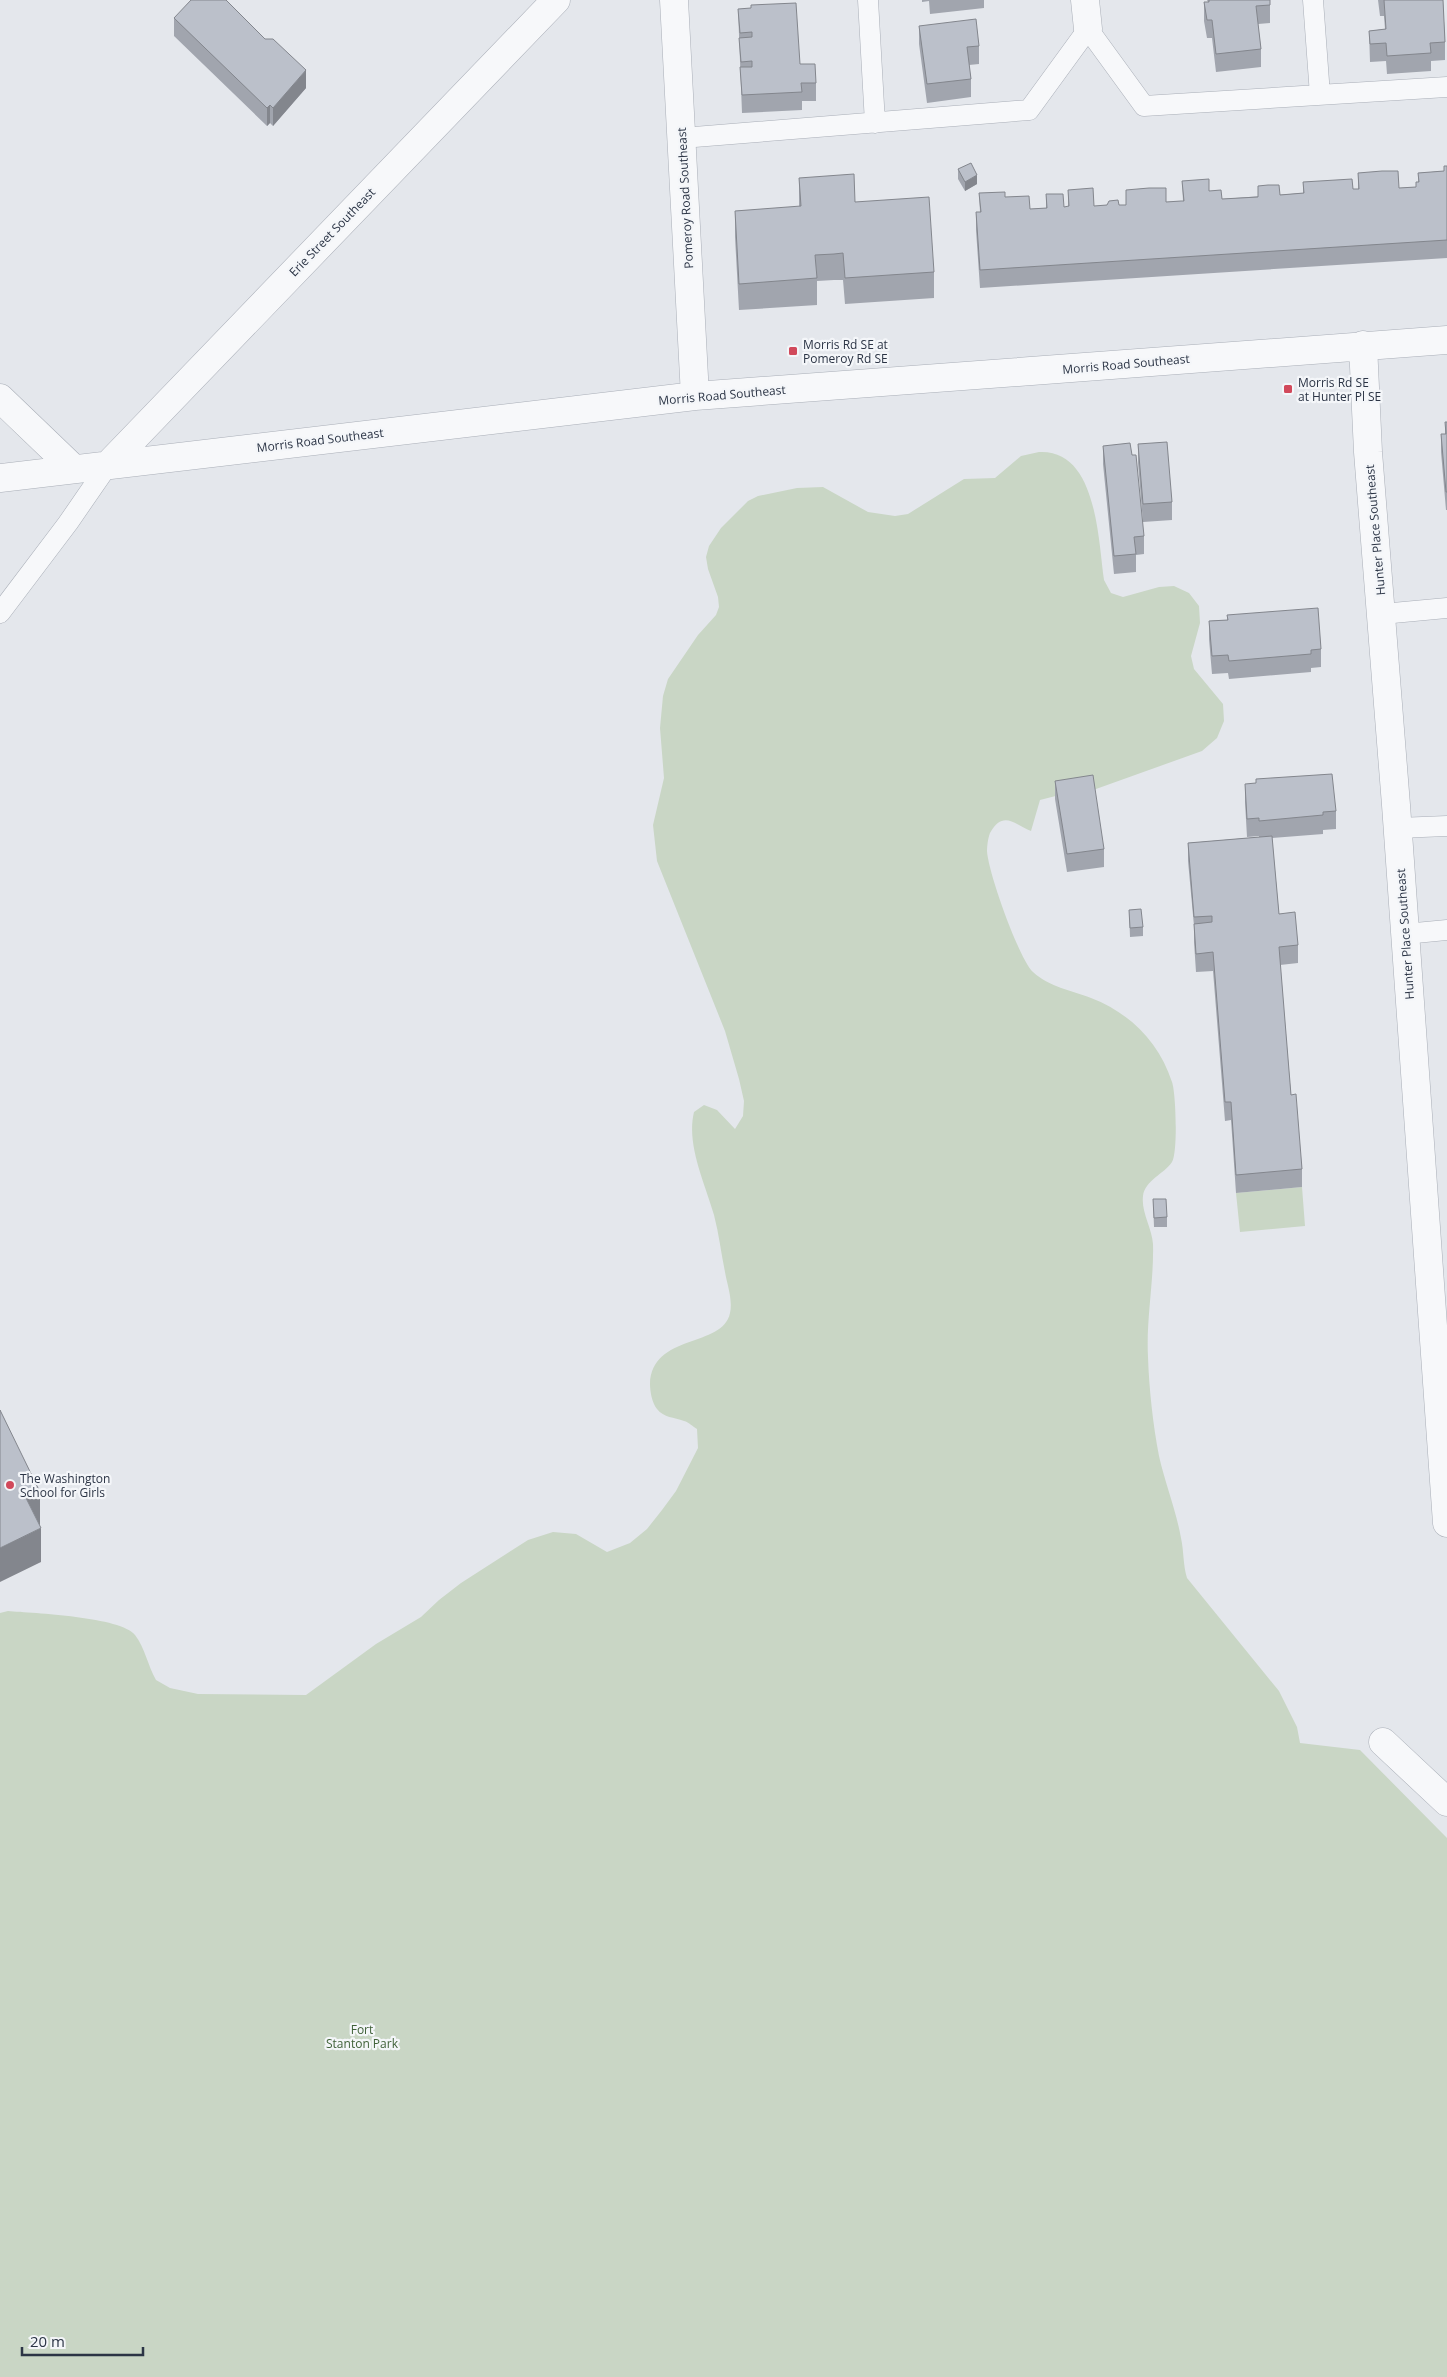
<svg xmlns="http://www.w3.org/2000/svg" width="1447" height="2377" viewBox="0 0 1447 2377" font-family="'Open Sans',sans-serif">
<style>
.green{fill:#c9d6c5}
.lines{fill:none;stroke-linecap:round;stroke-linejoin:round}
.service-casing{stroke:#a9aeb7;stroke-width:21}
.minor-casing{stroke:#a9aeb7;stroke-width:29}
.service{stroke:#f7f8fa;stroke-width:20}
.minor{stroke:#f7f8fa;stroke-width:28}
.wall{fill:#a1a5ae}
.shaded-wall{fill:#83868d}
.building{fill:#bbc0ca;stroke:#83868d}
.poi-dot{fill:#d1495b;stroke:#f4f6f9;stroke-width:2}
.labels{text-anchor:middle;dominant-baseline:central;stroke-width:4.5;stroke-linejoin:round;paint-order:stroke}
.street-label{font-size:12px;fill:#2b3445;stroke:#f4f6f9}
.poi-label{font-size:12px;fill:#2b3445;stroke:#f4f6f9;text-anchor:start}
.park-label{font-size:12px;fill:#3f6138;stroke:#f4f6f9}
</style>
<rect width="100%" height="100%" fill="#e4e7ec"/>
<path class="green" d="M1039 452C1097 449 1098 539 1104 580L1111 593 1123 597 1159 587 1174 586 1189 593 1199 606 1200 623 1191 656 1194 669 1223 704 1224 721 1217 738 1202 751 1096 789 1079 790 1040 800 1031 831C1014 824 1003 810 990 833 988 838 987 846 987 851 988 872 1019 959 1033 972 1049 987 1071 990 1091 998 1130 1013 1159 1042 1172 1082 1176 1093 1178 1152 1172 1162 1164 1174 1145 1180 1143 1196 1141 1212 1152 1228 1153 1244 1154 1282 1146 1319 1148 1357 1149 1388 1153 1425 1159 1456 1165 1483 1176 1510 1181 1538 1184 1552 1183 1565 1187 1578L1279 1691 1297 1727 1300 1743 1360 1750 1447 1838V2377H0V1613L8 1611C33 1613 122 1617 135 1635 145 1648 148 1666 156 1680L170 1688 198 1694 306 1695 376 1644 421 1617 439 1600 461 1583 528 1540 553 1532 576 1534 607 1552 630 1543 647 1529 662 1510 676 1491 698 1448 697 1429C693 1427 689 1422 684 1421 674 1417 664 1418 657 1409 652 1403 650 1391 650 1384 652 1333 723 1348 730 1313 733 1300 727 1284 725 1272 721 1253 719 1234 714 1215 705 1183 686 1145 694 1112L704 1105 717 1110 735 1129 743 1116 744 1101 739 1079 725 1031 657 861 653 825 664 778 660 728 663 696 668 679 698 635 716 615 719 607 718 597 708 569 706 557 709 546 721 528 748 501 758 496 797 488 823 487 868 512 895 516 908 514 964 479 995 478 1021 456Z
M1302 1187 1305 1226 1240 1232 1236 1193Z"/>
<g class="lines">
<defs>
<path id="service" d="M868 0 875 123
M1313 0 1320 95
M682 138 1029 110 1088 29 1144 106 1447 87
M0 613 68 523 108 465
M1382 614 1447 608
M1398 828 1447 826
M1405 934 1447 930"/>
<path id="minor" d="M674 0 695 396
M1085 0 1088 29
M1363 345 1368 452 1396 805 1447 1523
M0 398 74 469
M108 465 556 0
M0 478 695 396 1447 340
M1383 1742 1447 1802"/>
</defs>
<use href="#service" class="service-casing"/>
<use href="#minor" class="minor-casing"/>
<use href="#service" class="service"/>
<use href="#minor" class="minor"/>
</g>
<path class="wall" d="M922 0H984V8L930 14 929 1 922 2Z
M1207 0H1270V23L1258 24 1261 49V67L1216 72 1212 38H1207L1204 21V2H1208Z
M1378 0H1443L1445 42V60L1431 61V71L1387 74 1386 61 1370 62 1369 31 1385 29 1384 16H1380Z
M738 9 800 64 816 83V101H802V110L742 113Z
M174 18 306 88 273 126 270 123 267 126 174 36Z
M919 26 979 46V64L969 65 971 79V97L927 103 919 44Z
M1444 166H1447V258L980 288 976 230V212H980L979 193 1005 197 1030 209 1046 208V194L1064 207H1068V190L1094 206 1126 205V190L1166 202 1183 201 1182 181 1209 191 1222 199 1303 193V182L1353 189H1358V173L1399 188 1416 187 1418 182V173L1444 171Z
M958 169 977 184 965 191 958 179Z
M799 178 855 202 934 272V298L845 304 843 280H834L817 281V305L739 310 735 237V211L799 207Z
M1445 422H1447V510H1446L1441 452V434H1445Z
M1138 444 1172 502V520L1143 522 1138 463Z
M1103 446 1144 536V554L1136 555V572L1114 574 1103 464Z
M1227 615 1321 649V667L1311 668V672L1229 679 1228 673 1212 674 1209 639V621L1227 620Z
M1055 781 1104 849V867L1067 872 1055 799Z
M1245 784 1336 811V829L1323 830V834L1272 838 1279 914 1298 945V963L1280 965 1291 1095 1302 1169V1187L1236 1193 1231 1120 1225 1121 1213 971 1196 972 1194 942V926L1188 861V843L1259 837V836L1247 837 1245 802Z
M1129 910 1143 927V936L1130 937Z
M1153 1199 1167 1217V1227H1154Z"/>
<path class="shaded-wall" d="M306 70V88L273 126V108Z
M270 105V123L267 126V108Z
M977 175V184L965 191V182Z
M40 1492V1526L26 1498Z
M41 1528V1562L0 1582V1548Z"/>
<path class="building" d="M191 0H226L265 39H273L306 70 273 108 270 105 267 108 174 18Z
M1209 0H1270V5L1256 6 1261 49 1216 54 1212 20H1207L1204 2H1209Z
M1384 0H1443L1445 42 1430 43 1431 53 1387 56 1386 43 1370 44 1369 31 1386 29Z
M796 3 800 64H815L816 83H801L802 92 742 95 740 67H752V61L741 62 739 38 752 37V32L740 33 738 9 751 8V5Z
M976 19 979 46 967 47 971 79 927 84 919 26Z
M971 163 977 175 965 182 958 169Z
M1444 166H1447V240L980 270 976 212H981L979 193 1005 192V197L1029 196 1030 209 1047 208 1046 194H1063L1064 207 1069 206 1068 190 1093 188 1094 206 1107 205 1109 201 1118 200 1119 205H1126V190L1149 188H1166V202L1181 201H1184L1182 181 1209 179V191L1221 190 1222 199 1258 197V186L1268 185H1279L1280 195 1304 193 1303 182 1352 179 1353 189H1359L1358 173 1382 171H1398L1399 188 1416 187V182H1419L1418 173 1444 171Z
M854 174 855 202 929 197 934 272 845 278 843 253 834 254 815 255 817 278 739 284 735 211 801 206 799 178Z
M1445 422H1447V492H1446L1441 434H1446Z
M1167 442 1172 502 1143 504 1138 444Z
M1130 443 1132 455H1136L1144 536 1134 537 1136 554 1114 556 1103 446Z
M1318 608 1321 649 1311 650V654L1229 661 1228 655 1212 656 1209 621 1228 620 1227 615Z
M1332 774 1336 811 1323 812V815L1259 821V818L1247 819 1245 784 1256 783V779Z
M1093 775 1104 849 1067 854 1055 781Z
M1272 836 1279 914 1295 912 1298 945 1279 947 1291 1095 1296 1094 1302 1169 1236 1175 1231 1102H1225L1213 952 1196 954 1194 924 1212 922V916L1194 917 1188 843Z
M1141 909 1143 927 1130 928 1129 910Z
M1153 1199H1166L1167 1217 1154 1218Z
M0 1410 40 1492 26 1498 41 1528 0 1548Z"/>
<g class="poi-dot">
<rect x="788" y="346" width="10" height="10" rx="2.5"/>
<rect x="1283" y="384" width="10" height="10" rx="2.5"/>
<circle cx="10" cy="1485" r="5"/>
</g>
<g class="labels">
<g class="street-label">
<text transform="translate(685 198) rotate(-93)">Pomeroy Road Southeast</text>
<text transform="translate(332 232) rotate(-46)">Erie Street Southeast</text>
<text transform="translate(1126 364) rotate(-5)">Morris Road Southeast</text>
<text transform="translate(722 395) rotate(-5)">Morris Road Southeast</text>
<text transform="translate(320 440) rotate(-7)">Morris Road Southeast</text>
<text transform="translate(1375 530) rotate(-95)">Hunter Place Southeast</text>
<text transform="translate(1405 934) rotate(-94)">Hunter Place Southeast</text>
</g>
<g class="poi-label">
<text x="803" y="344">Morris Rd SE at<tspan x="803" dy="14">Pomeroy Rd SE</tspan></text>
<text x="1298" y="382">Morris Rd SE<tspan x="1298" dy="14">at Hunter Pl SE</tspan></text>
<text x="20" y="1478">The Washington<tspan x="20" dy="14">School for Girls</tspan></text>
</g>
<g class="park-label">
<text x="362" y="2029">Fort<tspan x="362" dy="14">Stanton Park</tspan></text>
</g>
</g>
<path d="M22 2347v8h121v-8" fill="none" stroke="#2b3445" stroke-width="2.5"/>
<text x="30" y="2347" font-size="15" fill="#2b3445" stroke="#f4f6f9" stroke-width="4" paint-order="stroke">20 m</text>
</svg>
